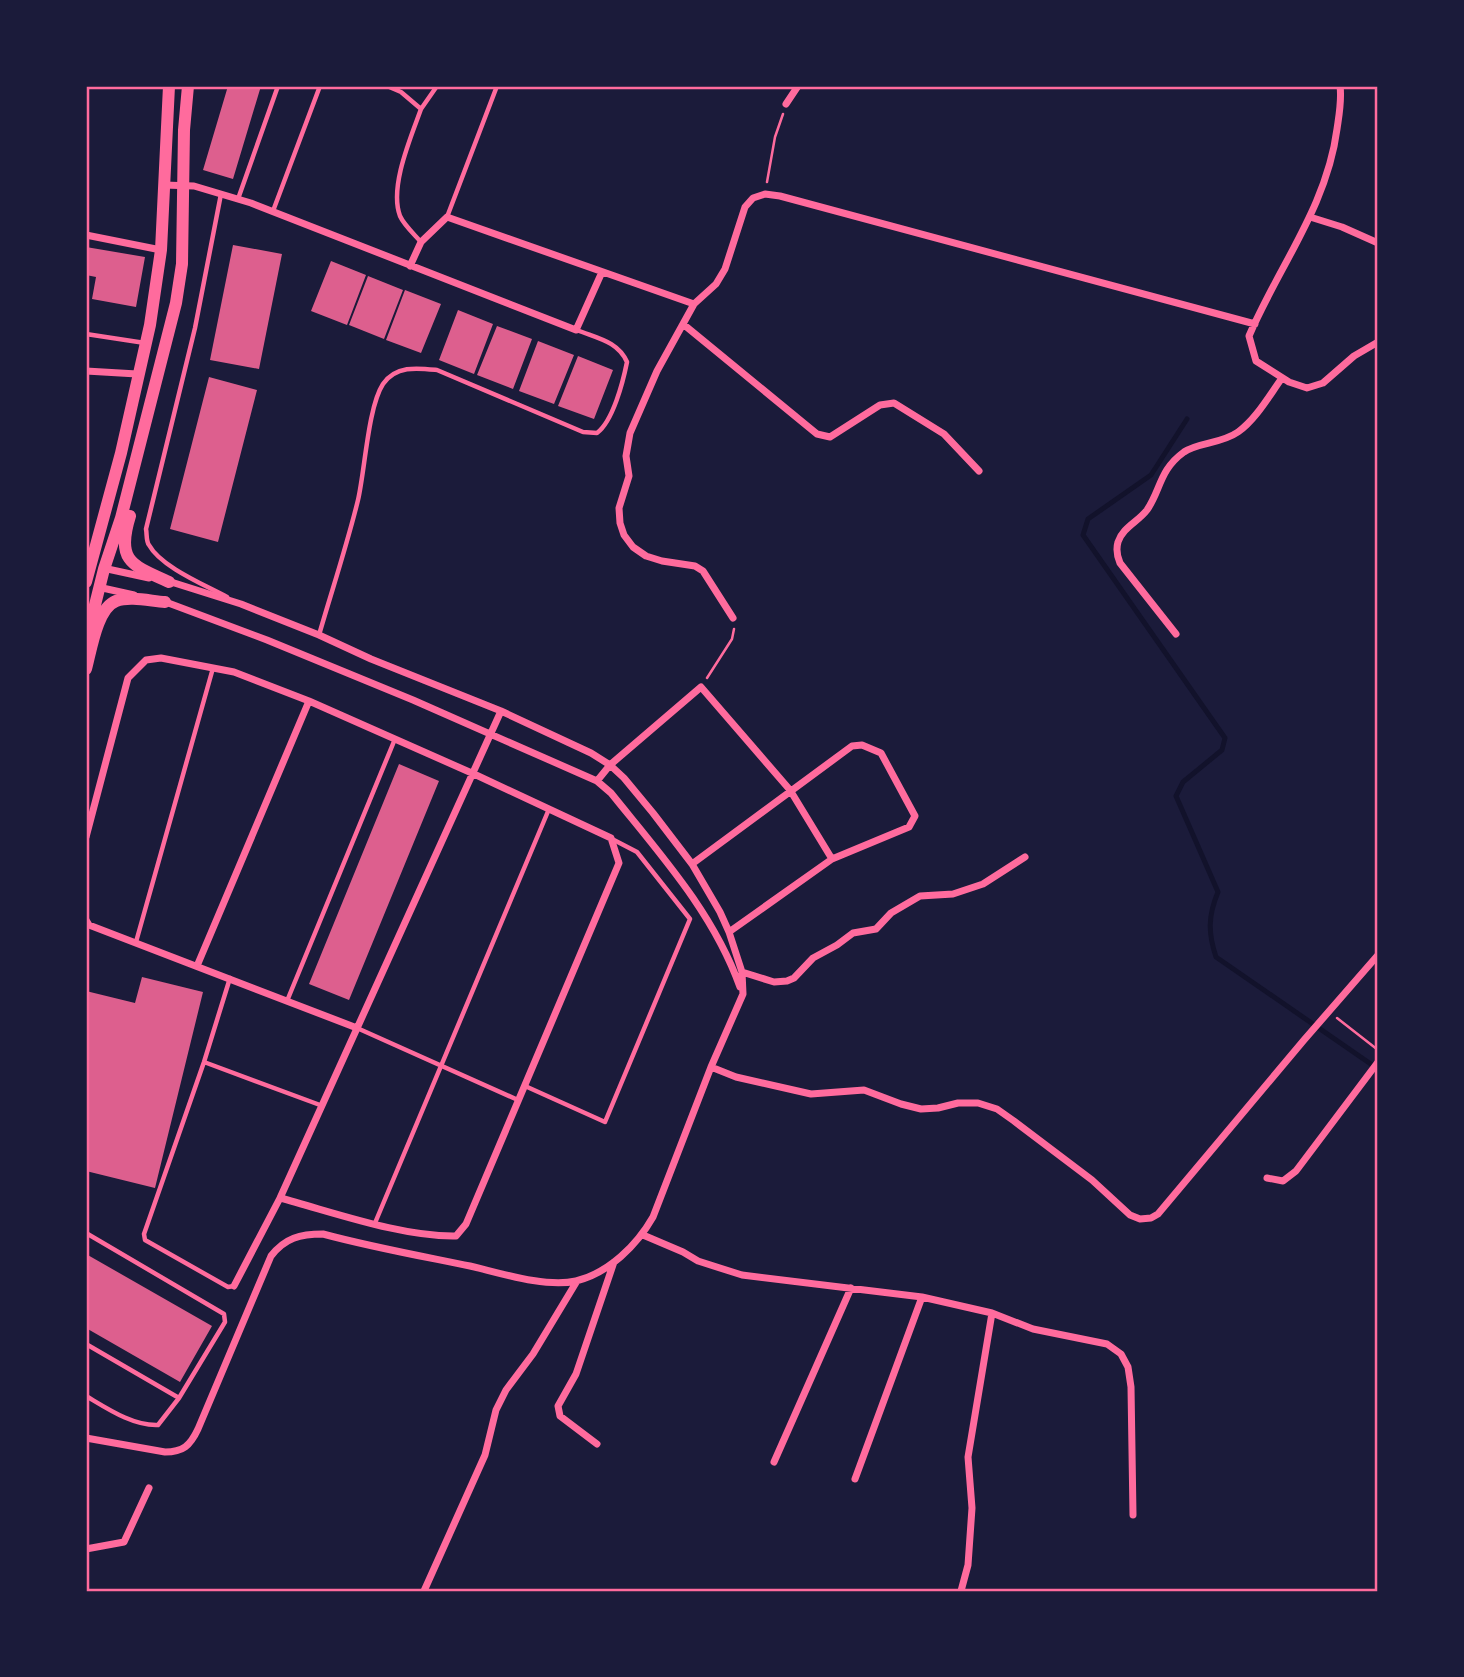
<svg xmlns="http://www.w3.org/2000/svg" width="1464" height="1677" viewBox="0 0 1464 1677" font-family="'Roboto Condensed',sans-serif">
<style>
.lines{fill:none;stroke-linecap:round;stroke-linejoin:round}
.stream{stroke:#12122b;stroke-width:5}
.building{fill:#dd5f8e}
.path{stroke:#ff6b9d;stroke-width:2.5}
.service{stroke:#ff6b9d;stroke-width:4.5}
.minor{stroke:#ff6b9d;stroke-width:7}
.secondary{stroke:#ff6b9d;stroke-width:12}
.neatline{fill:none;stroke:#ff6b9d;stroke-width:2.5}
</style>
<rect width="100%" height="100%" fill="#1b1b3a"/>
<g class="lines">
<path class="stream" d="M1187 419 1151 475 1088 519 1083 535 1225 738 1222 750 1183 782 1176 796 1218 892C1208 916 1208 933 1216 957L1378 1069"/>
</g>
<path class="building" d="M228 86H261L233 179 203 170Z
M233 245 282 254 259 369 210 360Z
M86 247 145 257 136 307 92 299 96 277 86 275Z
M331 261 366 275 347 325 311 311Z
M368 276 403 290 384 339 349 325Z
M405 290 441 304 421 353 386 340Z
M458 310 493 324 474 374 439 360Z
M497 326 532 339 513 389 477 375Z
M538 341 574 355 554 404 519 391Z
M578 356 613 370 594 419 558 406Z
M209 377 257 390 218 542 170 529Z
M399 764 439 781 349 1000 309 984Z
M142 977 203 992 155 1188 86 1171V991L135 1003Z
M86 1254 212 1326 180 1382 86 1328Z"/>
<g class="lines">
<path class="path" d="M767 182 775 137 783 114
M707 678 732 639 734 629
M1337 1018 1378 1050"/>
<path class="service" d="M387 86 401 92 421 109C411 137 389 187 400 216 404 225 414 234 421 242
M421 109 437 86
M221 194 195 328 146 529C147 534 146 541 149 545 161 567 205 585 227 597
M238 199 278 86
M273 211 320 86
M447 217 497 86
M86 334 145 343
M319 635C332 590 347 545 358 500 365 470 368 407 383 384 396 365 418 368 437 370L583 432 597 433C613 421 623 382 627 362 618 341 596 338 577 330
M136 942 213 668
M230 978 204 1062 144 1234 145 1240 228 1287 234 1286
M287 1001 395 739
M357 1028 518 1100
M204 1062 320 1105
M525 1086 605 1122 690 919 637 852 612 839
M375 1223 549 809
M86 1233 224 1314 225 1322 179 1398 158 1425C133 1426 108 1409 86 1396
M86 1344 179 1398"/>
<path class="minor" d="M1340 86C1342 100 1339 115 1337 129 1327 206 1279 266 1249 336L1256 361 1289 382 1307 388 1323 383 1354 356 1378 342
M786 104 798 86
M164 185 194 186 251 203 576 330 602 272
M1310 217 1342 227 1378 243
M86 235 161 250
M410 266 421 242 447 217 694 304
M683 324 817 434 830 437 880 405 894 403 944 434 979 471
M86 371 137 374
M103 568 149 578
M98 587 134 595
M163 601 267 640 413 700 597 781 611 793C660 854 713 912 740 987
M733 618 703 571 695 566 662 561 646 556 633 547 624 535 620 523 619 508 629 476 626 456 630 433 657 371 694 304 716 284 725 269 745 207 753 198 765 194 780 196 1255 324
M1176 634 1120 563C1117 556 1116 549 1118 542 1123 527 1138 522 1147 510 1161 490 1159 470 1184 452 1199 442 1221 444 1238 432 1256 419 1269 396 1282 378
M597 781 610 765 701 687 790 790 832 859
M86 837 128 678 146 660 161 658 234 672 309 701 474 774 611 838 619 863 466 1224 456 1236C402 1237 333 1212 280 1198
M692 864 852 746 862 745 881 753 915 816 909 827 832 859 729 932
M86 920 89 925 357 1028
M197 966 309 701
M742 972 774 982 787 981 794 978 813 958 837 945 853 933 876 929 891 913 920 896 953 894 983 884 1025 857
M711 1067 736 1077 811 1094 864 1090 901 1104 921 1109 938 1108 958 1103H978L997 1109 1014 1121 1092 1180 1130 1215 1140 1219 1151 1218 1158 1214 1304 1040 1378 955
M1267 1178 1283 1181 1296 1171 1378 1062
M643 1235 683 1252 698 1261 742 1275 922 1297 992 1313 1033 1329 1107 1344 1121 1354 1128 1367 1131 1387 1133 1515
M234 1286 280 1198 501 711
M86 1438 165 1452C183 1452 190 1446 198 1429L271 1256C285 1238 300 1234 323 1234 371 1247 421 1256 470 1266 500 1273 546 1288 576 1281 609 1273 637 1245 653 1217L711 1067 743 994 742 972 729 932 720 912 692 864 653 813 624 778 610 765 591 753 501 711 371 659 319 635 241 604 168 581
M597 1444 560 1416 558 1406 576 1374 614 1262
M774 1462 851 1288
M855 1479 922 1297
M86 1549 124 1542 149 1488
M424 1591 485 1455 496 1410 506 1390 533 1354 577 1281
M961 1591 968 1565 972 1508 968 1457 992 1313"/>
<path class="secondary" d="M130 516C116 561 131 565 169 582
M86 582 121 453 150 325 161 250 169 86
M86 641 104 569 121 518 176 303 182 264 184 130 188 86
M86 669C91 651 97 608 116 601 130 596 150 601 165 602"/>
</g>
<rect width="1464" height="1677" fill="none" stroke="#1b1b3a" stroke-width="175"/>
<rect x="88" y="88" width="1288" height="1502" class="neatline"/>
</svg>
